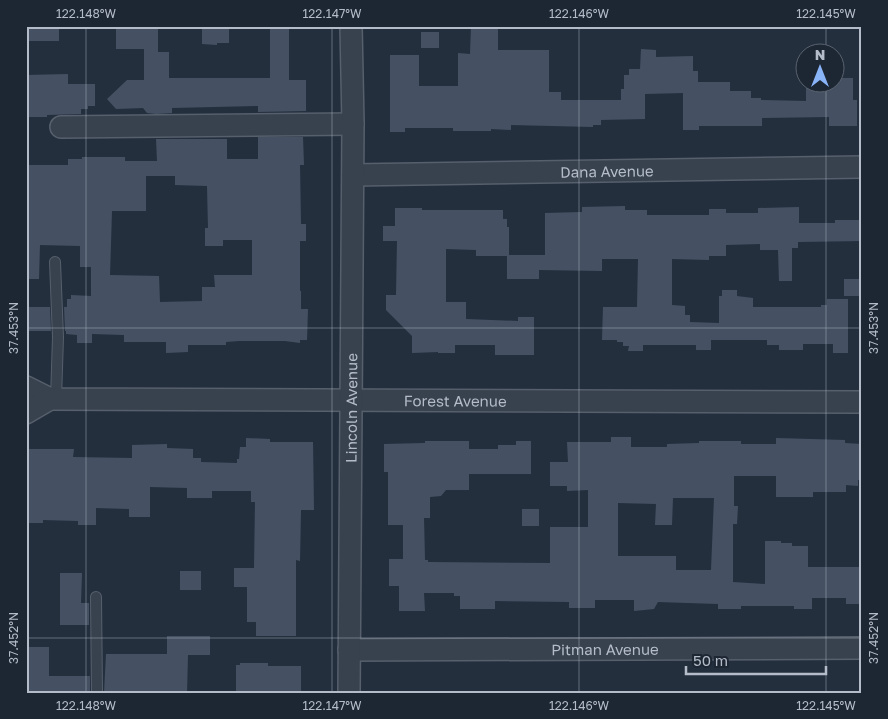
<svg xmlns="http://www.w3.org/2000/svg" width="888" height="719" viewBox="0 0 888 719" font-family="'Golos Text',sans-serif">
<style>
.building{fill:#455162;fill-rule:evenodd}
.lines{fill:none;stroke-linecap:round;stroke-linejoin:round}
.lane-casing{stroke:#565f6c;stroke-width:12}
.street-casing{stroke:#565f6c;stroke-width:24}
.lane{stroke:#38414e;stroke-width:10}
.street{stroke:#38414e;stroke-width:21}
.ticks{fill:none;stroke:#b4bcc9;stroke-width:1;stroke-opacity:0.45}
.labels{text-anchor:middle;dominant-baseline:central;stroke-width:5;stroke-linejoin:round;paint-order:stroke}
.street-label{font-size:15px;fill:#b4bcc9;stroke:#1d2633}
.neatline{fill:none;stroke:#b4bcc9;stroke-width:2}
.ticks-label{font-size:12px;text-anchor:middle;fill:#b4bcc9}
</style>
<rect width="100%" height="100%" fill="#242f3e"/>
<path class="building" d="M26 26H59V41H26Z
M116 26H158V52H169V78H270V26H289V80H306V111L258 112V106L172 108V113L156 114 147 113 143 108 116 109 107 99 127 80H144V49H116Z
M202 26H229V43H217V45L202 44Z
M471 26H498V50H549V92H561V100H621V89H624V75H629V69H640L641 49 656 50V57L693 56V71H698V82H730V91H751V98H761V100L806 101V84H837V78H853V100H857V126H829V117L762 118V126H699V130H683V93L645 94V119L601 120V125H593V127L511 125V130L491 129V131H453V128H405V132H390V55H419V86H458V53L470 54Z
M421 32H439V48H421Z
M68 74V84H95V106H88V109H81V114L47 115V117H26V75Z
M258 137H303L304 165H300L301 224H306V241H300V291H301V309H308L307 340H300V343L285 341H239L226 342V345H188V352L166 353V342H124V335L92 334V343H77V335L66 334V331H65L64 307H67V299H71V295L91 296V267H80V246L40 245 39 279H26V165H68V159H82V157H125V161H157L156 139H227V159H258ZM146 176H175V185L207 186 208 228H205V246H223V240H252V275H214L215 287H202V301L160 302 159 276 110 275 112 211H146Z
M625 206V210H647V215H709V209H726V213H758V208L799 207V223H835V220H862V241L798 242V248H792V281H779L778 250H760V244L726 245V256H709V260L672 259V305L685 306V315H690V322L719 323V296H722V290H737V296L753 298V307H821V305H827V299H848V353H833V344H803V350H779V345H767V340H711V350H696V345H643V351H628L629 346H623V342H617V340H602L603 307H637L638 259H602V271L539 270V279H507V256H476V250L446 249V302H466V319L518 321V317H534V355H495V345H455V353H438V352L412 353V336L386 310V295H396L397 241H383V226H395V208H422V210H503V219H507V227H509V255H545V213L582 212V207Z
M844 279H859V296H844Z
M26 307H50L51 331H26Z
M611 437H631V447H667V444L699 443V441H741V444H776V438L845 440V443L862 444V480H858V486L846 485V492H813V497H776V476H734V506H738L737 524H733V582L765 584V541H781V543H792V546H808V567H862V604H846V598H812V609H794V606H741V609H718V604L658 602 654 609 634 611V600H595V608H569V602L495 601V609H460V596H454V593H424L425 611H399V586H389V559H403V525H388V472H384V444L425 443V441H469V449H498V445H516V441H531V474H469V490H446L441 496 430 497V518H424L425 560H428V562L550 563V527H588V490L567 491V486H550V462H568L567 442H611ZM673 498H714L711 570H676V556H618V503L656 504 655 525H672Z
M246 438 270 439V442H313L314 510H301L300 561 296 560V636H256V622H247V587H234V568H254L255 502H251V491H212V498H187V488L150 487V517H129V509L96 508V525H78V521L43 520V523H26V449H74L73 457 132 458V445L167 444V448L193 449V458H201V462L237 463V459H239L240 447H246Z
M522 509H539V526H522Z
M180 571H201V590H180Z
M60 573H82L81 603H89V625H60Z
M167 636H210V655H188L187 693H104L106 654H167Z
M26 647H49V676H90V693H26Z
M240 663H268V666H301V693H236V665H240Z"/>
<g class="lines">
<defs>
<path id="lane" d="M55 262 58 337 56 399
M96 597 97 693"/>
<g id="street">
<path d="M61 127 353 124"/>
<path id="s1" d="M353 175 862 167"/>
<path id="s2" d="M26 387 50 399 862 402"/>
<path d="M26 413 50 399"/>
<path id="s3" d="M349 650 862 648"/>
<path id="s4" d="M349 693 353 124 351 26"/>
</g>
</defs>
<use href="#lane" class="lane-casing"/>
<use href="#street" class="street-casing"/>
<use href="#lane" class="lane"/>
<use href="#street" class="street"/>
</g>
<path class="ticks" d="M86 26V693M332 26V693M579 26V693M826 26V52M826 82V693M26 328H862M26 638H862"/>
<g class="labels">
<g class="street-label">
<text stroke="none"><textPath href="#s1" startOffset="254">Dana Avenue</textPath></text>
<text stroke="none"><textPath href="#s2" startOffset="432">Forest Avenue</textPath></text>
<text stroke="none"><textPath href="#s4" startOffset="285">Lincoln Avenue</textPath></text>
<text stroke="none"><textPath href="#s3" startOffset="256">Pitman Avenue</textPath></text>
</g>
</g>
<rect width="888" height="719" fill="none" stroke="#1d2633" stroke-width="55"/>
<g transform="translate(820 68)"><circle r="24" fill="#1d2633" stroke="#59626f"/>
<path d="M0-4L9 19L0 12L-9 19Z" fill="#8ab4f8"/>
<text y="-8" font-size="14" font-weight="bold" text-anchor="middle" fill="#b4bcc9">N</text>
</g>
<path d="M686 666v8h140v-8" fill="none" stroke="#b4bcc9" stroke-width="2.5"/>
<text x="693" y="666" font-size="15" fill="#b4bcc9" stroke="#1d2633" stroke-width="4" paint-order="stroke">50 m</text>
<rect x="28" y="28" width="832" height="664" class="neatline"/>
<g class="ticks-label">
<text x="86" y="18">122.148°W</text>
<text x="332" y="18">122.147°W</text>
<text x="579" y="18">122.146°W</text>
<text x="826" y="18">122.145°W</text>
<text transform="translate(14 328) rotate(-90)" y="4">37.453°N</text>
<text transform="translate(874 328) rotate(-90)" y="4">37.453°N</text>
<text transform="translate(14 638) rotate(-90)" y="4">37.452°N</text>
<text transform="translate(874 638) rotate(-90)" y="4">37.452°N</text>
<text x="86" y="710">122.148°W</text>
<text x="332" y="710">122.147°W</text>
<text x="579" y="710">122.146°W</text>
<text x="826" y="710">122.145°W</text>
</g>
</svg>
